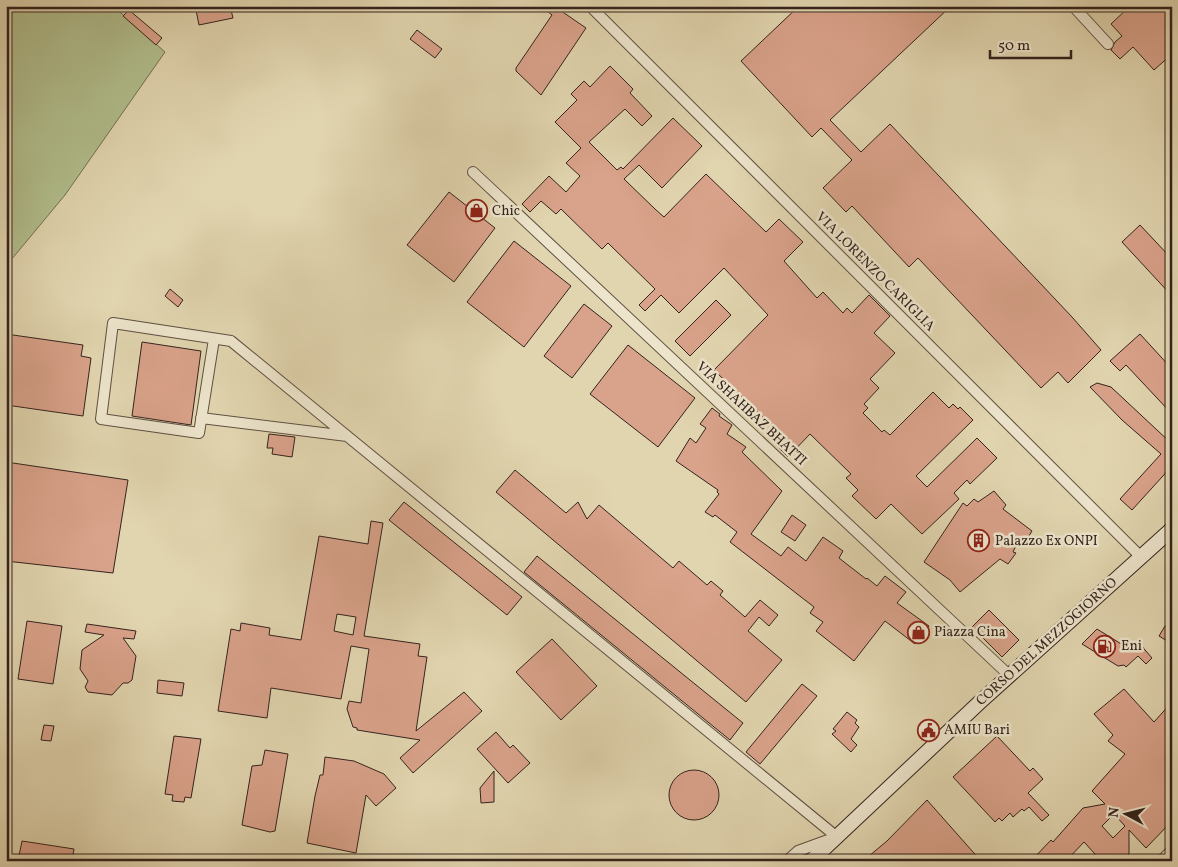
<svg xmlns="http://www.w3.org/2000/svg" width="1178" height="867" viewBox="0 0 1178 867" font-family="Vollkorn,serif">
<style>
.green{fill:#b1bd8c;stroke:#727054}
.building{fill:#d9a28a;stroke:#34231d;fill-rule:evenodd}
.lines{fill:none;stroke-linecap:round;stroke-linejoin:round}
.street-casing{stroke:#5f5042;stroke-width:12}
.secondary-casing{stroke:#34231d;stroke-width:16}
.street{stroke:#ece4cb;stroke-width:10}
.secondary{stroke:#ece4cb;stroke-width:14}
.labels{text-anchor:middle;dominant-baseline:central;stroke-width:5;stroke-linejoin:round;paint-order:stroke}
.poi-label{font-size:14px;fill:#34231d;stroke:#ece4cb;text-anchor:start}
.street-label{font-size:14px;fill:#34231d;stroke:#ece4cb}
</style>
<rect width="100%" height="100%" fill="#e1d5af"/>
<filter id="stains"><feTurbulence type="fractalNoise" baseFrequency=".004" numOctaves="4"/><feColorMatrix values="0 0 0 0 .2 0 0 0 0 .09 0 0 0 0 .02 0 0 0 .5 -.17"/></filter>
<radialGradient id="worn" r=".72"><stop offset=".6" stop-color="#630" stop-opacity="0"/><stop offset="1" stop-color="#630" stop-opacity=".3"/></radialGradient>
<path class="green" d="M6 6H113L165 52 65 195 6 266Z"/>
<path class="building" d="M212 6H230L233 18 199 25 196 10Z
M541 6H554L586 28 541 95 516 71V68L552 15Z
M799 6H951L830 120 861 152 890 124 1072 317 1101 350 1068 383 1058 372 1041 388 918 258 909 267 852 206 846 212 823 188 852 160 821 128 812 137 741 61Z
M1130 6H1172V54L1154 70 1133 47 1120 59 1111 50 1115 42 1122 36 1111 24Z
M129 10 162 38 156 45 123 16Z
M417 30 442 49 435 58 410 39Z
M610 66 633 89 630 93 652 116 642 126 625 109 589 142 617 170 621 167 623 169 673 118 702 146 662 188 639 165 624 179 655 209 664 217 706 174 766 232 779 219 803 242 784 261 817 298 823 292 843 313 847 308 852 313 869 295 890 316 874 333 895 353 870 379 879 388 864 404 868 408 863 413 882 432 884 430 890 435 933 392 949 408 953 404 958 409 960 407 973 420 916 476 927 487 977 438 997 458 970 484 967 480 954 493 959 499 922 534 891 504 876 519 852 496 858 490 846 478 851 474 810 434 788 457 776 445 783 437 714 370 768 315 724 268 679 313 661 295 645 311 639 305 655 289 608 243 602 249 561 209 556 214 541 201 530 212 522 204 549 176 566 192 580 176 566 163 581 148 555 122 577 100 571 94 584 81 590 87Z
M449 192 495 228 454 282 407 245Z
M1140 225 1172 259V296L1122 242Z
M514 241 571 286 524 347 467 302Z
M170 289 183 300 178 307 165 296Z
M716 300 731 315 690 356 675 341Z
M584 304 612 326 572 378 544 356Z
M6 334 83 345 81 356 91 358 83 416 6 405Z
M1140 334 1172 369V414L1126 365 1120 371 1110 361Z
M142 342 201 351 191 425 132 416Z
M628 345 695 398 658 447 590 394Z
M1097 383 1111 387 1172 444V466L1132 510 1120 499 1161 454 1122 420 1090 387Z
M712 408 720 414 719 416 732 425 727 434 746 447 742 452 782 491 751 534 781 556 788 547 806 561 823 537 843 551 839 558 866 579 867 578 877 586 885 576 906 592 897 603 929 626 915 644 885 621 854 661 816 631 823 622 810 613 814 607 730 542 737 532 715 515 713 517 705 512 719 494 717 492 718 490 676 461 690 438 696 443 706 428 700 424Z
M269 434 295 437 292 457 272 454 273 448H267Z
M6 462 128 480 113 573 6 561Z
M515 470 566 513 578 502 587 519 599 505 673 568 679 561 707 585 711 581 723 591 720 595 745 617 760 600 778 615 769 626 759 617 748 631 782 660 746 702 496 492Z
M994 491 1006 505 1003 509 1032 531 1026 541 1020 537 1013 552 1016 553 1008 564 1000 559 960 592 950 580 924 562 963 503 967 506 974 499 978 502Z
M404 502 522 597 507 615 389 520Z
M792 515 806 525 795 541 781 532Z
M371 521 383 523 364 636 420 644 418 656 427 657 416 731 464 692 482 711 413 773 400 758 420 740 357 730V728L353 727 347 709 349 701 361 703 369 649 351 646 341 699 271 688 267 718 218 711 231 629 240 631 241 623 270 628 269 635 301 640 319 536 368 544ZM337 614 356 617 353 635 334 631Z
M537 556 743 723 730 740 524 572Z
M989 610 1019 640 1002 657 972 627Z
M27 621 62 626 53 684 18 679Z
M87 624 136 631 134 639 123 638 136 656 132 680 128 683H123L112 695 88 692 85 687 88 681 80 669 82 650 104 635 85 632Z
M1165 626 1172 630V644L1159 636Z
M1097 629 1131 650 1139 643 1152 658 1146 664 1138 656 1126 667 1124 665 1118 666 1082 644Z
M552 639 597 686 561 720 516 672Z
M158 680 184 683 182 696 157 693Z
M802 684 817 696 760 764 746 752Z
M1124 689 1154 722 1172 702V821L1146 848 1129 830V854L1123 861H1089L1095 854 1084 842 1066 861H1031L1051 840 1053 842 1083 808 1105 804 1092 791 1125 754 1108 741 1113 735 1094 714ZM1114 814 1125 826 1113 838 1102 826Z
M847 712 857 720 855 723 859 727 851 739 857 745 851 752 832 734 836 731 833 729Z
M44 725 54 726 51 741 41 740Z
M496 732 510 748 513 745 530 763 508 783 477 749Z
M174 736 201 739 191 798 185 797 184 802 172 801 173 795 165 794Z
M997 736 1030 771 1033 768 1043 779 1028 793 1049 815 1042 821 1029 807 1024 811 1022 809 1013 817 1010 813 1002 821 999 818 995 822 953 777Z
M265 750 288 754 275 831 270 832 242 825 252 766 262 765Z
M325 757 354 761 384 774 396 788 376 806 366 795 356 853 307 843 315 796 320 775H323Z
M669 795a25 25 0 1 1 50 0a25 25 0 1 1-50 0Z
M494 771V802L481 803 480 788Z
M927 800 981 861H863L887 841Z
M22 841 74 849 72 861H18Z"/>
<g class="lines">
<defs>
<path id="street" d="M590 6 1141 557
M1073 6 1108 44
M473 172 1010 676
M214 339 199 433 101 419 113 323 231 341 837 837
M201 418 347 436
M787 861 798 851 831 839
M1161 861 1172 850"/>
<path id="secondary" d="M811 861 981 701 1172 529"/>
</defs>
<use href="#street" class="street-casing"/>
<use href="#secondary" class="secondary-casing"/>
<use href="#street" class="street"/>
<use href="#secondary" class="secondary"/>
</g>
<defs>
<symbol id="shop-ring" viewBox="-11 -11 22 22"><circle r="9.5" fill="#ece4cb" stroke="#8f2418" stroke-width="1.5"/><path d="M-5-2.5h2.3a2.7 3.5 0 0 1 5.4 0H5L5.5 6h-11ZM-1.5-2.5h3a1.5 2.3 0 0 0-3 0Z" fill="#8f2418"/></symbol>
<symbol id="building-ring" viewBox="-11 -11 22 22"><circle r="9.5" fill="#ece4cb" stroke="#8f2418" stroke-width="1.5"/><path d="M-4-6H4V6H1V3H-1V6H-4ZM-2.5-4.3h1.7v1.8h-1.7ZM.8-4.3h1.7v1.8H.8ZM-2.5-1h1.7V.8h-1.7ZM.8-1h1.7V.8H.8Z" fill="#8f2418"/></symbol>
<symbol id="fuel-ring" viewBox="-11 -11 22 22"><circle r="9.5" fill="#ece4cb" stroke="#8f2418" stroke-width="1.5"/><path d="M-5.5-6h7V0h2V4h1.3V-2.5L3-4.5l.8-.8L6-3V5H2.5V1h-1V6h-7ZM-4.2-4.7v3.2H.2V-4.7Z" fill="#8f2418"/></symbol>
<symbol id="civic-ring" viewBox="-11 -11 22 22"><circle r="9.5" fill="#ece4cb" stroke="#8f2418" stroke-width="1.5"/><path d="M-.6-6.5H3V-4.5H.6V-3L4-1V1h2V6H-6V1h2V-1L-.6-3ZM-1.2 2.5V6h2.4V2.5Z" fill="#8f2418"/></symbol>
</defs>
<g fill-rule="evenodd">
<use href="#shop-ring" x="464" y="198" width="25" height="25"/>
<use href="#building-ring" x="966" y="528" width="25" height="25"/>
<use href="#shop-ring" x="906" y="620" width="25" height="25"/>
<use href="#fuel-ring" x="1092" y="634" width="25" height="25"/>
<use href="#civic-ring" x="916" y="718" width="25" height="25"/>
</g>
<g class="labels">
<g class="poi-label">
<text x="492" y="211">Chic</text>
<text x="995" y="541">Palazzo Ex ONPI</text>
<text x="934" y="632">Piazza Cina</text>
<text x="1121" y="646">Eni</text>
<text x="944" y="730">AMIU Bari</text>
</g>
<g class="street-label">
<text transform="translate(875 272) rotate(45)">VIA LORENZO CARIGLIA</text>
<text transform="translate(751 414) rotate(43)">VIA SHAHBAZ BHATTI</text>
<text transform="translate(1047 642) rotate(-42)">CORSO DEL MEZZOGIORNO</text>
</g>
</g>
<rect width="1178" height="867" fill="none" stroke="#e1d5af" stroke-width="25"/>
<rect x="8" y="8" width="1163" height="852" fill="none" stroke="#34231d" stroke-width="2.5"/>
<rect x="12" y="12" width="1153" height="842" fill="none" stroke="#34231d"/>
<g transform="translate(1126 814) rotate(277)" stroke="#ece4cb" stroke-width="4" paint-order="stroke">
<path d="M0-4L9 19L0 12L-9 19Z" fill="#34231d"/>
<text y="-8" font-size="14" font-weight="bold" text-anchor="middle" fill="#34231d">N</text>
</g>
<path d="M990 50v8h81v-8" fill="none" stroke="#34231d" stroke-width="2.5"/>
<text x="998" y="50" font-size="15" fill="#34231d" stroke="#ece4cb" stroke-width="4" paint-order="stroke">50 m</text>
<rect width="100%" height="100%" filter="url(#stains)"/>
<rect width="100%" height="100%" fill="url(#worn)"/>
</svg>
